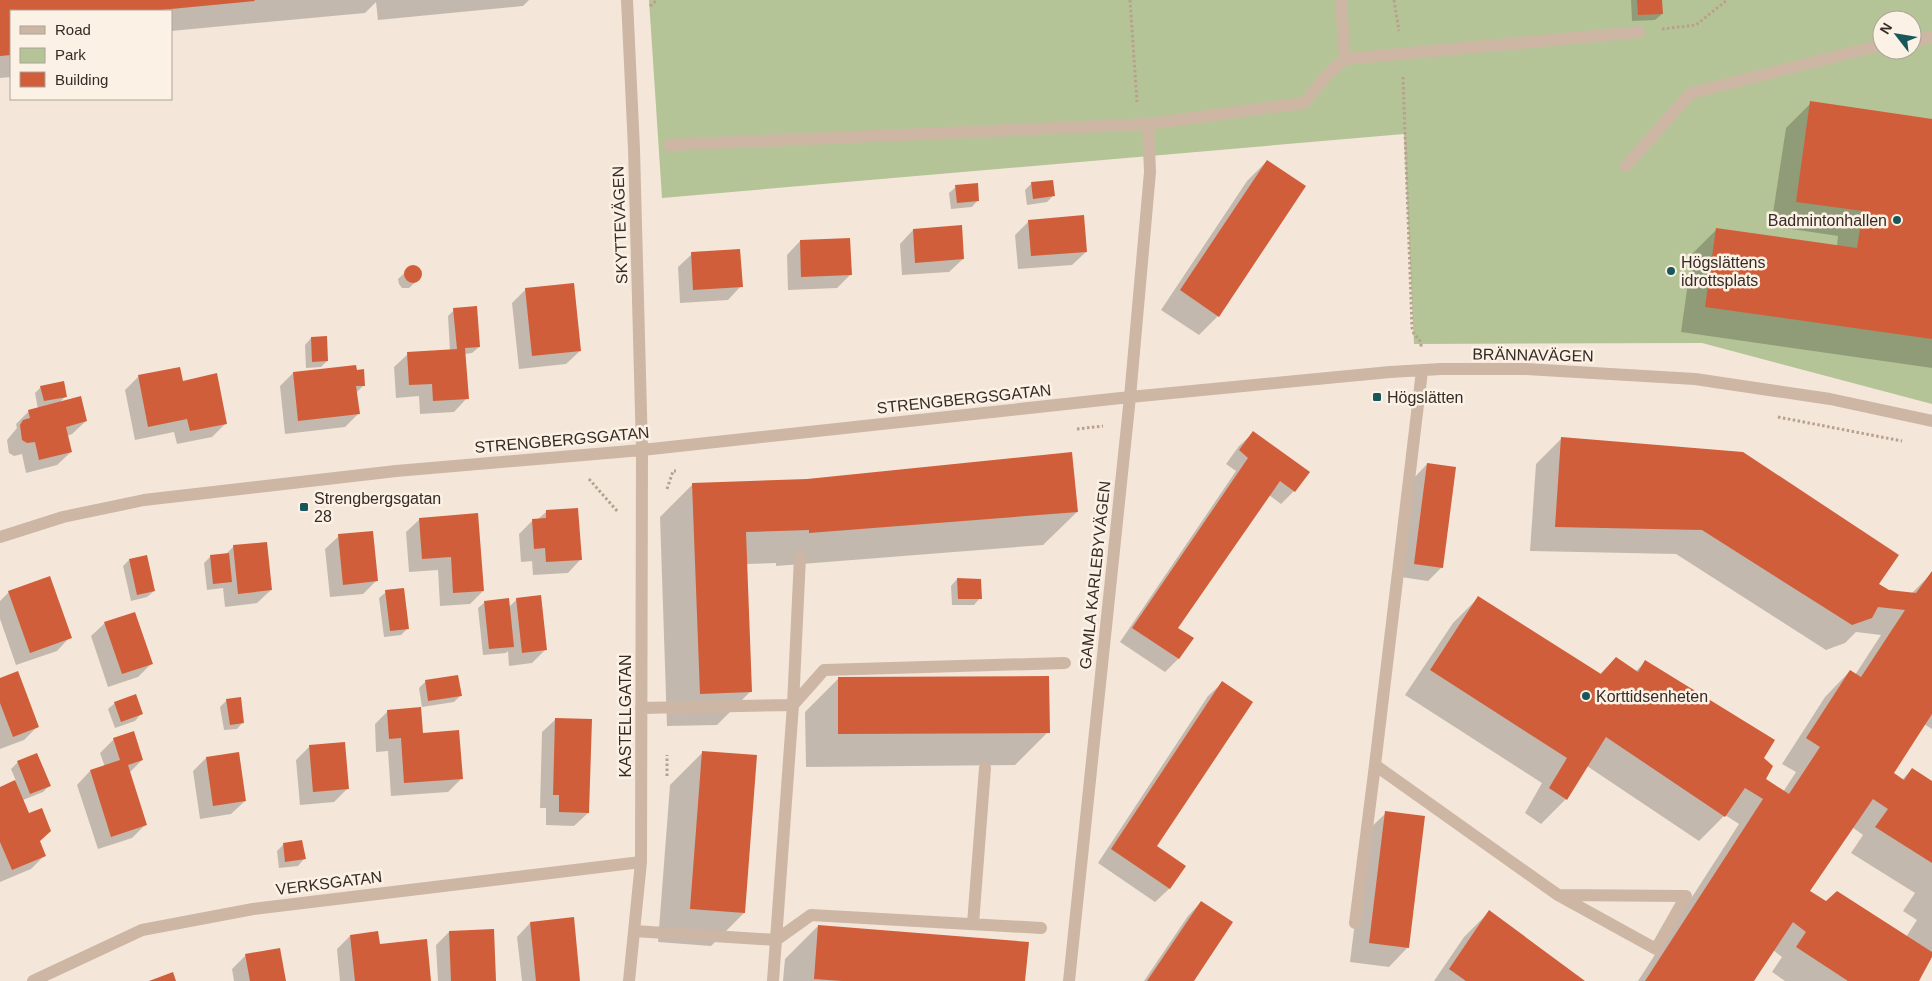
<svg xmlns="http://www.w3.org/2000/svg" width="1932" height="981" viewBox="0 0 1932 981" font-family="Arial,sans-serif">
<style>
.green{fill:#b5c497;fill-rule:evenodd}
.shadow{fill:#0003;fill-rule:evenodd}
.building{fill:#d15e3a}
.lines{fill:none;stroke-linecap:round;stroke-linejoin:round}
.path{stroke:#b9a08e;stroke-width:3;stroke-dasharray:2.5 2.5;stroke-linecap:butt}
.minor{stroke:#cdb6a4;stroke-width:12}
.poi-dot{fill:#18585c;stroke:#fbf1e5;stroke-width:2}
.labels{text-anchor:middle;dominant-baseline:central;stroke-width:5;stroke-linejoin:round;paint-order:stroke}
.poi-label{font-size:16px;fill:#372b26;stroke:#fbf1e5;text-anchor:start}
.street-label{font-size:16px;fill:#372b26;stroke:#fbf1e5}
</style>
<rect width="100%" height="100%" fill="#f4e7d9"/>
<path class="green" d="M649 0H1932V404L1702 343 1414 344 1404 134 662 198ZM1882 20H1912V50H1882Z"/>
<path class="shadow" d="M0 0H529L523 6 378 20 376 2 365 13 171 31V11H11V77L0 78Z
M1631 0H1661L1662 14 1655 20 1632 21Z
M1811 103 1932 120V368L1681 332 1692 254 1717 229 1837 246 1838 236 1771 226 1786 128Z
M1267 161 1218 316 1199 335 1161 310 1247 181Z
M1032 183 1053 196 1047 202 1027 205 1025 190Z
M956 187 978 200 972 207 951 209 949 193Z
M1029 221 1086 252 1072 265 1018 269 1015 235Z
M913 230 963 259 949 272 902 275 900 244Z
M800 241 851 274 837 288 788 290 787 255Z
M692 254 741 286 728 300 680 303 678 267Z
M411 267 417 268 421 273 420 278 409 288H402L399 284 398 279Z
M526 289 580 351 566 364 519 369 512 303Z
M454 310 479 347 472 353 465 354 467 398 454 412 420 414 419 396 396 398 394 367 408 354 450 351 448 316Z
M311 338 327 361 321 367 306 368 305 345Z
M293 373 364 385 356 393 358 414 345 427 285 434 280 386Z
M138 377 182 382 226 423 212 437 177 444 174 432 135 440 125 390Z
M41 387 66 396 59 403 86 421 72 434 67 436 71 452 57 465 26 473 22 454 14 456 9 453 7 440 17 428 16 424 29 411 38 409 35 393Z
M1253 433 1294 491 1281 504 1269 495 1177 628 1192 638 1178 659 1165 672 1120 642 1236 471 1226 464 1239 446Z
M1561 439 1878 584 1888 591 1911 594 1932 573V729L1924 724 1892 773 1902 780 1912 769 1932 782V955L1917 981H1785L1772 972 1782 957 1773 950 1753 981H1638L1739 824 1725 815 1699 841 1587 766 1566 799 1541 824 1525 813 1542 783 1405 695 1453 623 1478 598 1599 675 1616 658 1635 672 1645 662 1763 759 1764 779 1783 792 1796 772 1782 764 1825 697 1850 671 1855 675 1881 635 1856 632 1845 643 1826 650 1676 554 1530 551 1536 464ZM1852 827 1863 835 1851 853 1915 893 1903 911 1917 920 1906 937 1826 902 1808 892Z
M1427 464 1442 567 1428 581 1401 577 1414 478Z
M693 484 1077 512 1043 545 776 566V563L746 564 751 691 717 725 667 726 660 517Z
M546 512 581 559 568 573 533 575 532 561 521 562 519 534 532 521 537 520Z
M420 519 483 591 470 604 440 606 438 570 409 572 406 532Z
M339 536 377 580 363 594 330 597 325 549Z
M234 546 271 590 257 603 225 607 223 588 207 590 204 563 210 557 225 555Z
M129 560 154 591 147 597 131 601 123 566Z
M957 579 980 598 974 605H952L951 586Z
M9 592 70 637 57 651 16 665 0 619V601Z
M386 592 407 629 401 635 384 637 379 598Z
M517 599 545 650 532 663 509 666 508 651 506 653 483 655 478 608 485 602 509 607Z
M105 623 151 664 138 677 108 687 91 636Z
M0 679 37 727 24 740 0 749Z
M838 679 1048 732 1015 765 806 767 805 712Z
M425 682 460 696 454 702 422 707 419 688Z
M1222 683 1155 847 1184 866 1169 889 1155 902 1098 863 1208 696Z
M227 700 243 722 237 729 224 730 220 707Z
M115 703 141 714 135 721 115 728 108 709Z
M388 711 422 734 462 778 448 792 391 796 388 751 376 752 375 724Z
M556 719 588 813 574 826 546 825V808H540L542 732Z
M114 739 142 760 129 773 145 825 132 838 98 849 77 785 90 771 105 767 100 753Z
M309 747 348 788 334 802 300 805 296 760Z
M703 752 744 913 711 946 658 942 670 785Z
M206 758 245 801 231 814 200 819 193 771Z
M18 762 49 786 43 792 23 800 44 856 31 869 0 882V788L16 781 11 769Z
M1386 813 1408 947 1389 967 1350 962 1366 832Z
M301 842 304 859 298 866 279 868 277 851 283 845Z
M1201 902 1192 981H1144L1188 916Z
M1489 912 1583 981H1434L1464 937Z
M530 923 579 981H522L517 937Z
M818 926 1024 981H783L785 959Z
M449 932 495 981H438L436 945Z
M350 936 379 945 430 981H340L337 949Z
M246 955 284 981H234L232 969Z"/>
<path class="building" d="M0 0H254L255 1 150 11H11V55L0 56Z
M1637 0H1662L1663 14 1638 15Z
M1810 101 1932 119V339L1705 307 1716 228 1857 248 1863 211 1796 202Z
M1267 160 1306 186 1219 317 1180 290Z
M1053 180 1055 196 1033 199 1031 182Z
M978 183 979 201 957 203 955 185Z
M1084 215 1087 252 1031 256 1028 220Z
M962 225 964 259 915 263 913 229Z
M850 238 852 275 801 277 800 240Z
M740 249 743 287 693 290 691 252Z
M404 274a9 9 0 1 1 18 0a9 9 0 1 1-18 0Z
M574 283 581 351 532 356 525 288Z
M477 306 480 347 465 348 469 399 433 401 432 384 409 385 407 352 457 349 453 308Z
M327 336 328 361 312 362 311 337Z
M356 365 357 370 364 369 365 386H356L360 414 298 421 293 372Z
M180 367 183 381 217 373 227 424 190 431 187 419 148 427 138 375Z
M64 381 67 397 44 401 40 386Z
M81 396 87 421 66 427 72 452 39 460 35 442 27 443 22 440 20 425 23 420 30 418 28 410Z
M1253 431 1310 472 1295 492 1280 481 1178 628 1194 638 1179 659 1132 628 1248 458 1239 450Z
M1561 437 1743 452 1899 555 1879 584 1889 590 1916 593 1932 571V714L1894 773 1904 780 1912 768 1932 781V863L1875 827 1888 809 1873 799 1810 891 1826 901 1837 891 1932 952V957L1919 981H1848L1796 947 1806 932 1793 922 1754 981H1645L1763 799 1745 788 1725 817 1606 737 1567 800 1549 788 1567 758 1430 670 1478 596 1601 674 1616 657 1638 672 1645 660 1775 740 1764 758 1773 766 1766 779 1789 794 1820 747 1806 738 1850 670 1861 677 1905 610 1878 607 1872 618 1852 625 1702 530 1555 527Z
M1072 452 1078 512 809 533V530L746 532 752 692 700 694 692 483 807 479Z
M1427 463 1456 467 1443 568 1414 564Z
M578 508 582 560 546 562 545 548 534 549 532 519 546 518V510Z
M478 513 484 591 453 593 451 557 422 559 419 518Z
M373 531 378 581 343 585 338 534Z
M267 542 272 590 238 594 233 545Z
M229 553 232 582 213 584 210 555Z
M147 555 155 591 137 595 129 559Z
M50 576 72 638 30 653 8 591Z
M957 578 981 579 982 599H958Z
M404 588 409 629 390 631 385 590Z
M541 595 547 650 522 653 516 598Z
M509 598 514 647 489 649 484 601Z
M135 612 153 664 122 674 104 622Z
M18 671 39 727 13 737 0 703V678Z
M458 675 462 696 428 701 425 680Z
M1049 676 1050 733 838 734V677Z
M1222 681 1253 702 1157 846 1186 866 1170 889 1111 849Z
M136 694 143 714 121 722 114 702Z
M241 697 244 723 230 725 226 699Z
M421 707 423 733 459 730 463 779 404 783 401 738 389 739 387 710Z
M555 718 592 719 589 813 559 812V795H553Z
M134 731 143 760 128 765 147 825 111 837 90 770 120 760 113 738Z
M345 742 349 789 313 792 309 745Z
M702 751 757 755 745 913 690 909Z
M239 752 246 801 213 806 206 757Z
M37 753 51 786 30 794 17 761Z
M15 780 29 813 42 808 51 831 40 841 46 856 12 870 0 842V787Z
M1385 811 1425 816 1409 948 1369 943Z
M302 840 306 859 285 862 283 843Z
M1201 901 1233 922 1194 981H1147Z
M1489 910 1585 981H1466L1449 969Z
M574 917 580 981H536L530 922Z
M818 925 1029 942 1025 981H842L814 979Z
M494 929 496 981H451L449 931Z
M378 931 380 944 427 939 431 981H355L350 935Z
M280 948 286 981H250L245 954Z
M173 972 176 981H149Z"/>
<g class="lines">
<path class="path" d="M1130 0 1137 102
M1394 0 1399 31
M650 6 657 0
M1662 29 1696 25 1727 0
M1403 77 1412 328 1414 334 1421 342V348
M1778 417 1902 441
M1077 429 1103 426
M589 479 618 512
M667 489 673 471H676
M667 776V755"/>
<path class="minor" d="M627 0 634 149 642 450 641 862 629 981
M1341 0 1345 59
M1912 41 1932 37
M669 145 1148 124 1304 103 1327 75 1345 59 1639 32
M1626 166 1691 93 1882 45
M0 537 63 517 144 500 396 471 642 450 1130 397 1390 372 1441 369H1526L1695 379 1830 399 1932 421
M641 708 793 705 824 670 1065 663
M1375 765 1558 895 1656 949 1686 896 1558 895
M1355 923 1375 765 1422 371
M973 924 985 768
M634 931 776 940 811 915 1041 928
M33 981 142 930 253 909 641 862
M773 981 793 705 800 557
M1069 981 1130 397 1150 172 1148 124"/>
</g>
<g class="poi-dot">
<circle cx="1897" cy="220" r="5"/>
<circle cx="1671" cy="271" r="5"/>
<rect x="1372" y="392" width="10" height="10" rx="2.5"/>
<rect x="299" y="502" width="10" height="10" rx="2.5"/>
<circle cx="1586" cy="696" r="5"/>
</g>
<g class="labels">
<g class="poi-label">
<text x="1887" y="220" text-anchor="end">Badmintonhallen</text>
<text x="1681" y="262">Högslättens<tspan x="1681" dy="18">idrottsplats</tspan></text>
<text x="1387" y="397">Högslätten</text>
<text x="314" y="498">Strengbergsgatan<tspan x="314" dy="18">28</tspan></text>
<text x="1596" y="696">Korttidsenheten</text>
</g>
<g class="street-label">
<text transform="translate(620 225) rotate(-92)">SKYTTEVÄGEN</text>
<text transform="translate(1533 355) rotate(1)">BRÄNNAVÄGEN</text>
<text transform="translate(964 399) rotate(-6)">STRENGBERGSGATAN</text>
<text transform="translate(562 440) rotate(-5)">STRENGBERGSGATAN</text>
<text transform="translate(1095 575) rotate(-84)">GAMLA KARLEBYVÄGEN</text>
<text transform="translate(625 716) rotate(-90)">KASTELLGATAN</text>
<text transform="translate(329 883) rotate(-7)">VERKSGATAN</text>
</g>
</g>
<rect x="10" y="10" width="162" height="90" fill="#fbf1e5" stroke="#ada299"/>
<rect x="20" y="26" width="25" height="8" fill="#cdb6a4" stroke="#ada299"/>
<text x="55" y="35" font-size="15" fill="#372b26">Road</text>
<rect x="20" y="48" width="25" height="15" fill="#b5c497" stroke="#ada299"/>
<text x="55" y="60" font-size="15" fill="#372b26">Park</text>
<rect x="20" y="72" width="25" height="15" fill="#d15e3a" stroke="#ada299"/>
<text x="55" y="85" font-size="15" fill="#372b26">Building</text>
<g transform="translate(1897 35) rotate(301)"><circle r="24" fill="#fbf1e5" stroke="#ada299"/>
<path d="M0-4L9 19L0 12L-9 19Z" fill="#18585c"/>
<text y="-8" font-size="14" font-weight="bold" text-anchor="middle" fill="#372b26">N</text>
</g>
</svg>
